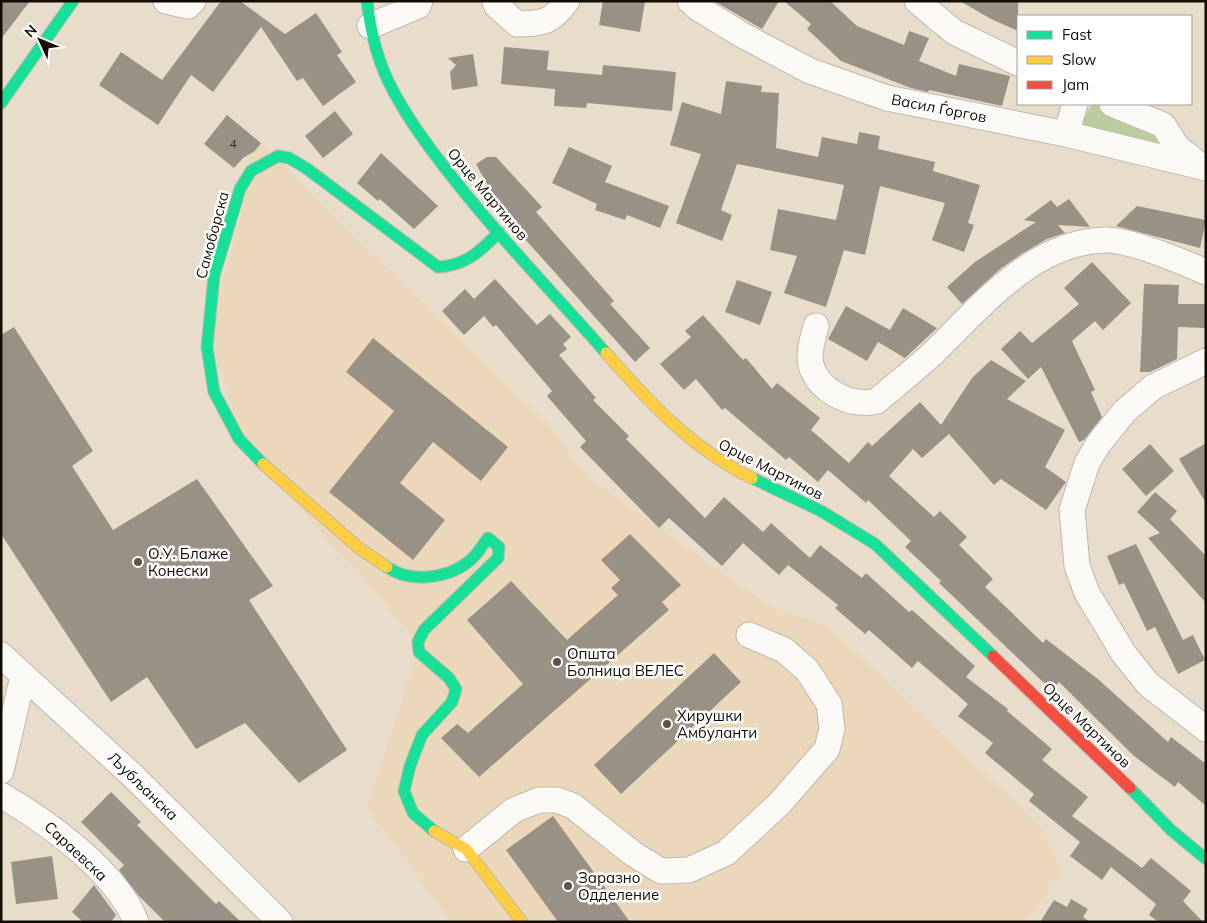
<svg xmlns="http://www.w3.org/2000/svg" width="1207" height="923" viewBox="0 0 1207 923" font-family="Mulish,sans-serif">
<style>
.built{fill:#ebd8bb}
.green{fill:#bbcc9e}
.building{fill:#9a9185}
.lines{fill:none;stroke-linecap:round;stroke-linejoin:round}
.street-casing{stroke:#c1b8ab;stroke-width:27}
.fast-casing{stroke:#c1b8ab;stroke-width:13}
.slow-casing{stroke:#c1b8ab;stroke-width:13}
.jam-casing{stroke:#c1b8ab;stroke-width:13}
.street{stroke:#fcfaf7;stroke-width:25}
.fast{stroke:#16e098;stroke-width:11}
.slow{stroke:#ffcf43;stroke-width:11}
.jam{stroke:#f24e42;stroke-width:11}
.poi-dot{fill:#5e5549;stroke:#fff;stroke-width:2}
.labels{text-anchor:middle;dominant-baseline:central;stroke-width:5;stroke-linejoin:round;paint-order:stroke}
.number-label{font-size:12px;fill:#352d24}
.street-label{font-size:15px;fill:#130c03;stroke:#fff}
.poi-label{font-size:15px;fill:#130c03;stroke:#fff;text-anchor:start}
</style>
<rect width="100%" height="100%" fill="#e8dccb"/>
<path class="built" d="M253 137 550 426 587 476 771 607 830 628 1043 828 1063 873 1026 922H451L366 807 405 694 418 642 239 439 209 329 244 205Z"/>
<path class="green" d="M1092 104 1125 110 1177 147 1080 125Z"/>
<path class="building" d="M1 1H30L1 39Z
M221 1H240L285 34 316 13 342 52 337 55 356 82 323 106 303 78 297 81 261 27 213 92 191 75 158 125 99 85 121 52 162 80Z
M603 1H645L640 32 599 25Z
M714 1H779L762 29Z
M784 1H830L857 26 904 45 909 31 929 38 919 61 956 76 959 64 1010 76 1002 106 929 90 928 92 911 88 841 61 807 29 811 24Z
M960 1H1018V31L991 19Z
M504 47 549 51 547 70 602 75 603 65 676 72 672 111 587 103 586 108 554 106 555 89 501 84Z
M473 54 478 86 452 90 450 72 456 65 448 58Z
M726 81 762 86 761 92 779 93 776 148 818 157 822 137 857 144 859 132 880 136 878 149 935 162 933 171 980 185 968 223 974 225 964 252 932 240 945 203 880 186 865 255 844 250 826 307 784 293 797 256 770 250 778 209 836 220 844 185 737 164 721 210 732 215 722 241 676 223 701 154 670 145 682 102 721 114Z
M335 111 353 134 323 158 305 136Z
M227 115 261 143 255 151 243 158 234 168 204 144Z
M569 147 612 166 605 182 669 206 660 228 627 215 625 220 595 210 597 204 552 183Z
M381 153 438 206 414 229 380 199 378 201 357 183Z
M487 157H496L542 207 536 212 614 301 610 304 650 348 635 362 499 210 501 209 476 164Z
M1069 199 1090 227 1058 225 1065 233 1047 239 1023 253 1000 269 962 304 947 287 975 262 1036 222 1024 220 1051 200 1057 207Z
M1137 206 1206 220 1200 248 1116 226Z
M1092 262 1131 303 1103 330 1095 321 1072 341 1095 390 1091 392 1102 417 1084 440 1079 442 1041 367 1028 379 1001 349 1020 331 1032 343 1079 304 1064 288Z
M495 279 537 325 550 314 571 337 563 344 567 349 559 355 596 398 593 400 629 436 626 439 705 518 724 497 763 532 771 523 810 558 820 545 862 578 866 573 909 612 912 610 975 666 966 677 1008 709 1007 711 1052 749 1042 760 1088 797 1072 816 1142 868 1151 858 1191 891 1183 901 1203 922H1159L1149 915 1156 904 1111 867 1102 880 1070 856 1080 842 1029 801 1034 794 985 753 993 743 958 716 968 704 918 661 912 668 869 630 865 634 835 608 838 605 788 565 779 575 743 543 722 566 669 518 659 528 580 447 586 441 547 396 552 391 496 325 493 327 484 316 464 335 442 311 465 289 474 299Z
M737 280 772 292 760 325 725 312Z
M1144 284 1179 285 1178 304H1206V328L1178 327 1177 359 1150 372H1140Z
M846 306 890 330 903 308 937 328 905 358 878 342 867 361 828 339Z
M703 315 743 360 746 358 772 389 777 383 820 418 811 430 849 463 868 442 872 446 920 402 941 425 972 378 991 360 1026 381 1007 399 1065 430 1045 467 1066 482 1046 510 1001 479 994 485 949 434 922 458 913 449 889 476 934 517 940 511 967 537 959 545 993 579 985 587 1043 643 1046 639 1099 680 1168 742 1171 737 1206 764V806L1178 782 1175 787 1134 756 1059 682 1053 689 1042 681 939 583 941 581 905 547 911 541 868 500 866 503 828 470 818 482 789 457 786 460 725 408 722 410 696 379 684 390 660 364 691 337 685 331Z
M14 327 93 451 72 466 113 530 197 479 273 586 249 600 347 750 299 783 245 723 196 749 147 677 111 702 1 534V335Z
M373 338 508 447 481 481 433 442 400 483 445 520 413 560 329 492 394 411 346 372Z
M1206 443V503L1179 459Z
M1150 444 1174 471 1146 496 1122 469Z
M1155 492 1177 511 1170 519 1206 556V603L1148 538 1160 533 1137 512Z
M630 534 681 585 662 602 669 610 479 777 441 738 457 724 468 733 523 684 467 620 511 581 567 640 618 595 611 588 620 580 601 560Z
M1136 544 1183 640 1193 635 1205 660 1178 674 1155 627 1147 631 1124 583 1119 585 1107 556Z
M714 653 741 682 621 794 594 765Z
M111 792 141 822 137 825 216 904 219 901 241 922H165L139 896 119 870 124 865 81 822Z
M553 816 630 922H558L506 850Z
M52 856 58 899 16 904 11 862Z
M94 885 116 915 111 922H83L72 912Z
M1071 899 1088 909 1083 917 1090 922H1040L1054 900 1067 907Z"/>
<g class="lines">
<defs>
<path id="street" d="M166 1 188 6 193 1
M495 1 496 5 517 24C544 23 551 23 567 1
M690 1 698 8 742 35 810 71 887 98 1066 134 1206 168
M917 1 954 32 1018 63
M370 26 418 6 420 1
M1112 104 1163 125 1177 147 1197 163
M1066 134 1075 104
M816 326C813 338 808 352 811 365 818 391 852 408 877 401 895 385 915 370 932 354 981 307 1032 242 1105 240 1129 239 1183 262 1206 272
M1206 361 1153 387 1125 411 1099 443 1087 463 1072 510 1077 566 1087 593 1124 654 1148 684 1206 729
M1 655 134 777 280 922
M1 771 23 676
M1 795C46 821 117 872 136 922
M466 849 514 810 539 800H557L573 806 632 853 661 871 689 870 726 853 779 804 827 749 832 729 829 704 807 670 784 650 749 635"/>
<path id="fast" d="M367 1C370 26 375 51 385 74 399 106 421 137 442 164 493 231 551 290 606 353
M1 103 73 1
M263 464 239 439 214 392 207 347 214 276 240 189 251 171 278 156 289 158 306 168 438 267C465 266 481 251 499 232
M752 478 821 511 875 544 993 656
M387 567C409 583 447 579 468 562 476 557 482 546 488 538L499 547 498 558 424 630 418 642 419 652 449 678 456 689 452 702 422 735 410 766 404 791 413 813 434 831
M1130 788 1171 830 1206 859"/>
<path id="slow" d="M606 353C650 403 692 449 752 478
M263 464 359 548 387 567
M434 831 466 849 522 922"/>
<path id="jam" d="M993 656 1130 788"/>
</defs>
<use href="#street" class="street-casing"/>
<use href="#fast" class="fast-casing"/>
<use href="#slow" class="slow-casing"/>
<use href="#jam" class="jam-casing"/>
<use href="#street" class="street"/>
<use href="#fast" class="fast"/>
<use href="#slow" class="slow"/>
<use href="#jam" class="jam"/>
</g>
<g class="poi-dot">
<circle cx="138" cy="562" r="5"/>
<circle cx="557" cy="662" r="5"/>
<circle cx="667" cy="724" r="5"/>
<circle cx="568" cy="886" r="5"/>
</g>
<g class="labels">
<g class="number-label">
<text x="233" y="143">4</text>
</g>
<g class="street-label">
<text transform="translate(939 108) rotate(11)">Васил Ѓоргов</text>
<text transform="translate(488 194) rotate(50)">Орце Мартинов</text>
<text transform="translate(212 235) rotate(-75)">Самоборска</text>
<text transform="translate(771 469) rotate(27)">Орце Мартинов</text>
<text transform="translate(1087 725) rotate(44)">Орце Мартинов</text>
<text transform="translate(143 786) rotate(44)">Љубљанска</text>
<text transform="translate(76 851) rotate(43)">Сараевска</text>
</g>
<g class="poi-label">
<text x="148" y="553">О.У. Блаже<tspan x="148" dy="17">Конески</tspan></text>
<text x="567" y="653">Општа<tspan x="567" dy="17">Болница ВЕЛЕС</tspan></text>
<text x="677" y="715">Хирушки<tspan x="677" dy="17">Амбуланти</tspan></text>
<text x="578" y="877">Заразно<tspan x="578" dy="17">Одделение</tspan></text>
</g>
</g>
<rect width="1207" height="923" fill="none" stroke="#130c03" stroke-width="5"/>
<rect x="1017" y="15" width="175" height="90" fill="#ffffff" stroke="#a19e9a"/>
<rect x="1027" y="31" width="25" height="8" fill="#16e098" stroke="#a19e9a"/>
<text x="1062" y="40" font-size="15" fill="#130c03">Fast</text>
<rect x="1027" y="56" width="25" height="8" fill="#ffcf43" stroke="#a19e9a"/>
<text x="1062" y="65" font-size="15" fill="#130c03">Slow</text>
<rect x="1027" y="81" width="25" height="8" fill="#f24e42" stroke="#a19e9a"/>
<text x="1062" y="90" font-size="15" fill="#130c03">Jam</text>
<g transform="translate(40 40) rotate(314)" stroke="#ffffff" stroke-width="4" paint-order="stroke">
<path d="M0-4L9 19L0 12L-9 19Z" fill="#130c03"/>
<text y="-8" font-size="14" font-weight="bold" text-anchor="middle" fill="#130c03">N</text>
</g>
</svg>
